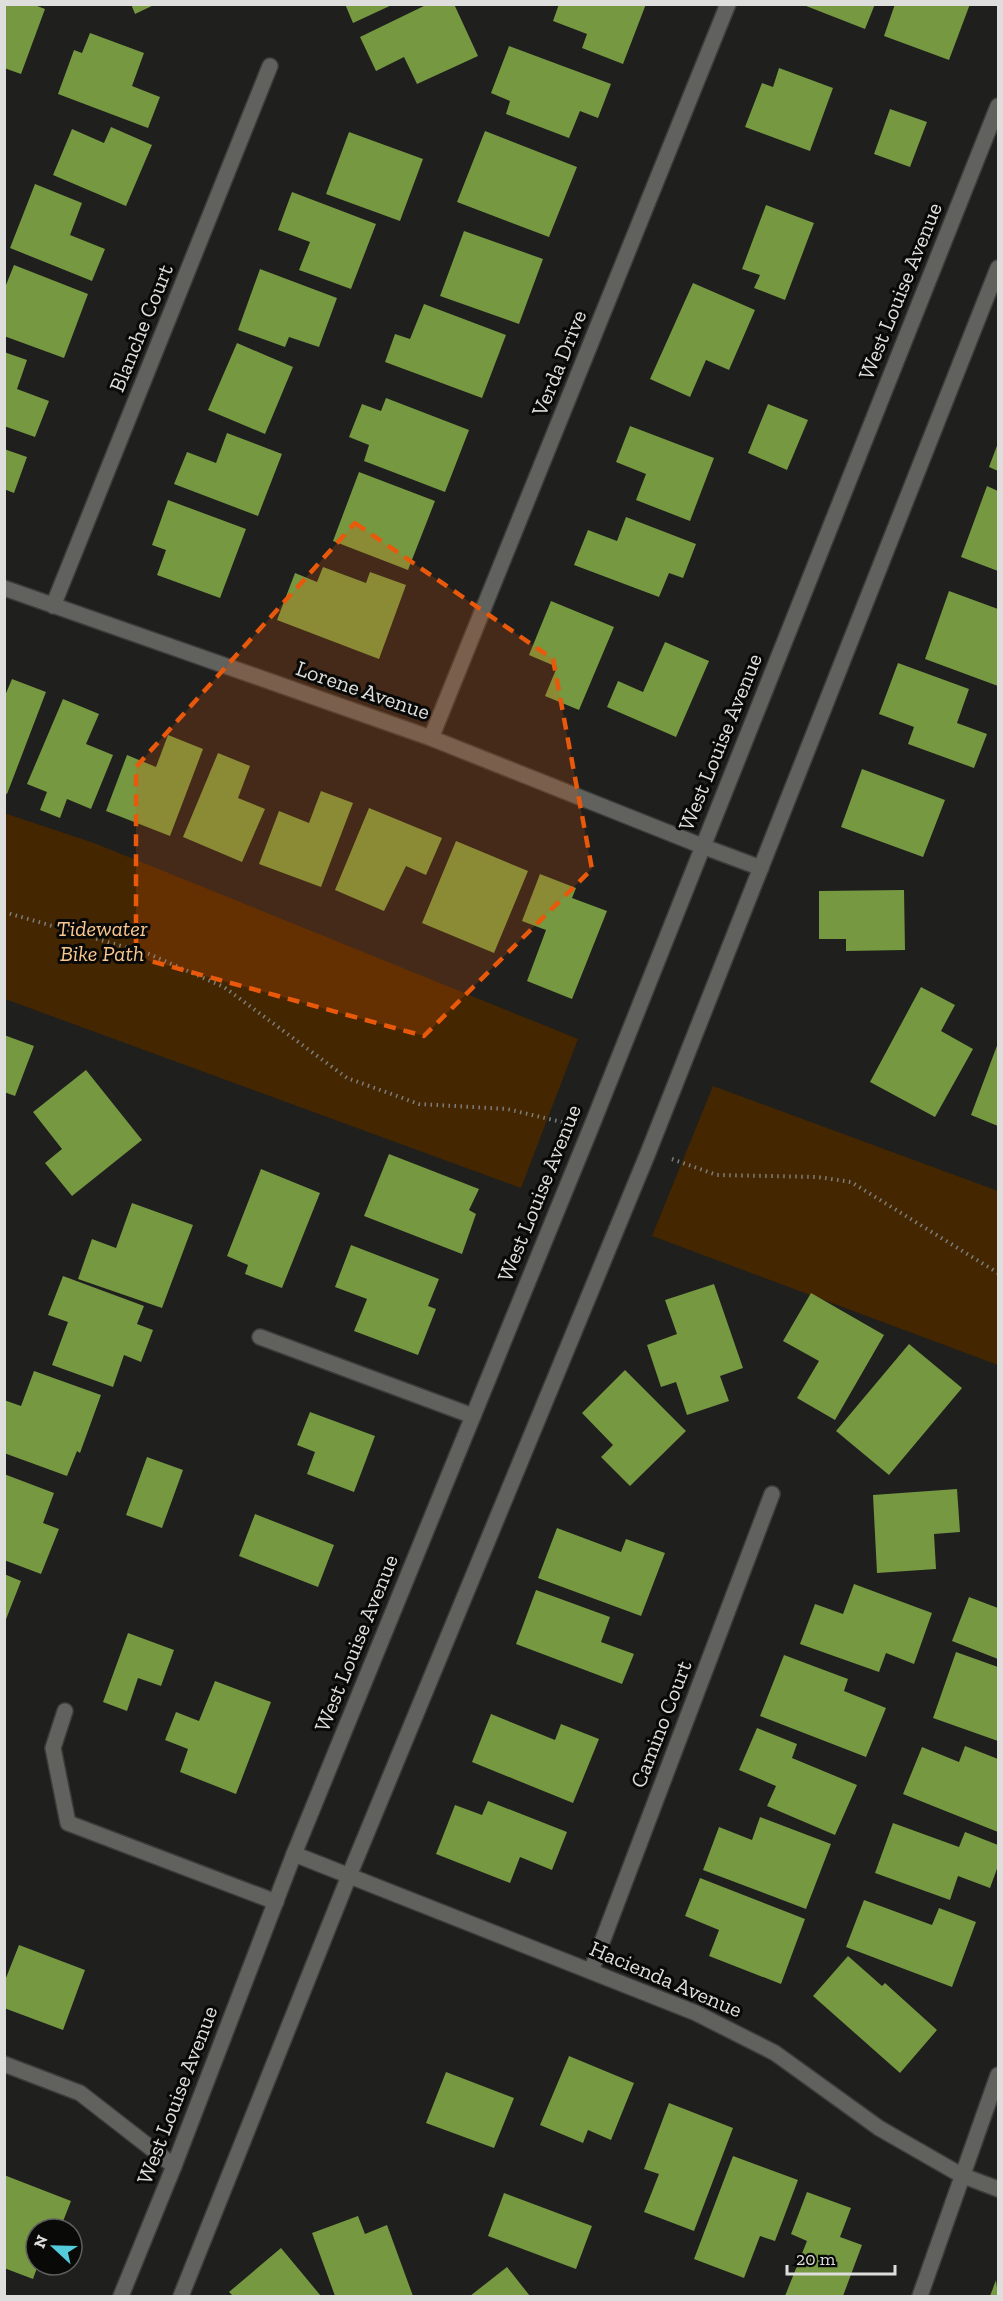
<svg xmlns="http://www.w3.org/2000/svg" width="1003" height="2301" viewBox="0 0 1003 2301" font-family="'Zilla Slab',serif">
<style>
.green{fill:#442600}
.building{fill:#759841}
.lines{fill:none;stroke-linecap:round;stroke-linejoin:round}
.service-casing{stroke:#3c3c3a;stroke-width:18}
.minor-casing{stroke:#3c3c3a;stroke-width:18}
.secondary-casing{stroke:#3c3c3a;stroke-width:18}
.path{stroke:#7d7d7b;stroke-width:4;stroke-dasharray:1.5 4.5;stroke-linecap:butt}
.service{stroke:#61615e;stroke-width:15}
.minor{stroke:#61615e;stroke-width:15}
.secondary{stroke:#61615e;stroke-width:15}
.marked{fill:#e8590c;fill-opacity:0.2;stroke:#e8590c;stroke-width:4.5;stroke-dasharray:12 8;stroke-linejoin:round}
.labels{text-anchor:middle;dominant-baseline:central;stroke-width:6;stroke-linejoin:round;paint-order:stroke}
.street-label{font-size:22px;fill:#dededc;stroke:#090908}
.park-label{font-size:22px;font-style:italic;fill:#f9c78f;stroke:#090908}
</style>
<rect width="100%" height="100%" fill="#1f1f1d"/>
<path class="green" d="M4 813 94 843 578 1039 521 1188 5 999Z
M713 1086 998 1191V1365L652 1236Z"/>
<path class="building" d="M4 4H32L45 9 21 74 4 68Z
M131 4H156L135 14Z
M345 4H394L353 23Z
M428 4H454L478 56 417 84 404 57 376 71 360 37Z
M559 4H646L623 64 582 48 587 34 553 21Z
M801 4H875L865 29Z
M895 4H970L949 60 884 36Z
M90 33 144 53 132 86 160 97 148 128 58 94 74 50 82 53Z
M509 46 611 84 598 118 580 111 569 138 506 114 510 101 491 93Z
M779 68 833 88 810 151 745 127 762 83 773 87Z
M890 109 927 122 910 167 874 154Z
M111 127 152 145 126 206 53 175 72 129 104 143Z
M485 131 577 167 549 237 457 202Z
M349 132 423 159 400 221 326 194Z
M35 184 82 203 70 235 105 249 92 281 10 248Z
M292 192 376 224 351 289 299 270 310 242 278 230Z
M766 205 814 223 785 300 754 288 760 275 742 269Z
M464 231 543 259 519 324 440 296Z
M14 265 88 294 64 358 4 336V290Z
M260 269 337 298 319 347 289 337 285 347 238 330Z
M693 283 755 310 729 370 706 360 690 397 650 379Z
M424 304 506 335 482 398 385 362 395 334 410 339Z
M237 343 293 367 265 434 208 410Z
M4 352 27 360 17 389 49 401 35 437 4 426Z
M386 398 469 430 445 492 364 461 369 445 349 437 362 404 381 411Z
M768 404 808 420 787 470 748 453Z
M630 426 714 458 690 521 636 500 646 474 616 462Z
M227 433 282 454 258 516 174 484 187 452 216 463Z
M998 443V471L989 467Z
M4 449 27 457 14 493 4 489Z
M359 472 435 501 408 570 333 541Z
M987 486 998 491V571L961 557Z
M168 500 246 529 220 598 157 575 166 550 152 545Z
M626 517 696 544 683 578 669 573 659 597 574 565 588 530 617 541Z
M323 567 366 583 370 572 406 585 379 659 277 620 295 573 317 582Z
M949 591 998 609V686L925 659Z
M551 601 614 627 579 710 545 696 557 667 529 655Z
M665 642 709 661 676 737 607 707 618 681 643 692Z
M898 663 969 689 957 723 987 734 974 768 908 744 914 727 879 714Z
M12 679 46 692 7 794 4 793V698Z
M63 699 99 714 86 744 113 755 91 809 67 799 60 818 40 810 47 792 27 784Z
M168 735 203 749 170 836 106 811 127 755 156 767Z
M218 753 250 766 238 798 265 809 242 862 183 837Z
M862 769 945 800 923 857 841 827Z
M321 791 353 803 321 887 259 864 279 811 309 823Z
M369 808 442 838 426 875 406 866 384 911 335 890Z
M456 841 528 871 494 953 422 923Z
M540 874 576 888 572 898 607 911 572 999 527 981 546 930 522 921Z
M904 890 905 950 846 951V939H819V891Z
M921 987 955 1005 941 1031 973 1049 935 1117 870 1082Z
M4 1035 34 1046 15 1096 4 1092Z
M998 1043V1126L971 1115Z
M86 1070 142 1140 72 1196 45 1163 62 1149 33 1112Z
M389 1154 479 1189 469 1210 476 1214 462 1254 364 1216Z
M261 1169 320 1193 282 1288 245 1274 248 1265 227 1256Z
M132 1203 193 1225 162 1308 78 1279 92 1239 116 1248Z
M351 1245 439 1279 428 1306 436 1309 418 1355 354 1331 367 1299 335 1287Z
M63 1276 144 1306 137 1324 153 1330 141 1362 124 1355 113 1387 52 1365 68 1322 48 1315Z
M714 1284 743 1368 720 1376 729 1401 687 1415 676 1382 661 1387 647 1345 677 1334 665 1300Z
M811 1293 884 1335 835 1420 797 1398 819 1361 783 1341Z
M909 1344 962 1388 889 1475 836 1431Z
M625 1370 686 1431 630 1486 601 1457 613 1445 582 1413Z
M34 1371 101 1395 80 1453 77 1451 67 1476 4 1453V1400L21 1406Z
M310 1412 375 1436 354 1492 307 1474 315 1452 297 1445Z
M147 1457 183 1470 162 1528 126 1515Z
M4 1474 54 1493 43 1523 59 1529 41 1574 4 1560Z
M957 1489 960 1532 934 1534 936 1569 877 1573 873 1495Z
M255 1514 334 1545 318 1587 239 1556Z
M557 1528 621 1552 626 1539 665 1553 641 1616 538 1578Z
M4 1574 21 1581 5 1622H4Z
M854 1584 932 1613 914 1664 886 1653 879 1672 800 1644 815 1604 843 1614Z
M536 1590 610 1617 601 1642 634 1654 622 1684 516 1644Z
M969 1597 998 1608V1659L952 1641Z
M128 1633 174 1650 161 1686 138 1678 127 1711 103 1702Z
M956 1652 998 1667V1741L933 1718Z
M784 1655 848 1679 844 1691 886 1708 866 1757 760 1716Z
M215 1681 271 1702 236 1794 180 1772 188 1749 165 1740 176 1712 199 1721Z
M491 1714 555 1740 561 1724 599 1739 573 1803 472 1762Z
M757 1728 797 1744 792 1758 857 1785 835 1835 767 1806 776 1786 739 1770Z
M965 1746 998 1759V1832L903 1794 922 1747 959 1762Z
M488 1801 567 1832 552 1870 520 1857 510 1883 436 1854 455 1805 482 1815Z
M760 1817 831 1844 806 1909 703 1870 719 1827 752 1840Z
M893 1823 959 1847 965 1832 998 1845V1866L990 1888 958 1876 950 1900 875 1873Z
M700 1878 805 1919 781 1984 709 1956 719 1930 685 1916Z
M864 1900 932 1925 939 1908 976 1922 952 1987 846 1947Z
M19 1945 85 1970 63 2030 4 2008V1983Z
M848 1956 882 1986 885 1983 937 2030 900 2073 813 1996Z
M569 2056 634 2083 611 2140 588 2130 583 2143 540 2125Z
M446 2072 514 2098 494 2148 426 2123Z
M669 2103 733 2128 694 2231 644 2212 659 2174 644 2169Z
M733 2156 798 2180 775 2241 760 2236 744 2278 694 2259Z
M4 2175 71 2201 60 2229H36V2243L31 2241 26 2253 36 2257 38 2265 33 2279 4 2268Z
M807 2192 851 2208 840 2237 862 2245 843 2296H785L807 2241 791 2234Z
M504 2193 592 2226 576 2269 488 2236Z
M358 2216 365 2234 387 2225 413 2296H335L312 2233Z
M281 2248 321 2296H233L229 2292Z
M507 2267 530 2296H470Z
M996 2280 998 2296H990Z"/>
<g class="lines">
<defs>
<path id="service" d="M702 846 761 868
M260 1337 473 1416
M65 1711 53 1748 68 1823 276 1902
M4 2064 80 2093 174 2166"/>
<path id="minor" d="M4 588 431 738 702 846
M53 606 270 66
M431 738 728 4
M294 1854 696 2013 775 2053 879 2128 961 2175 998 2189
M591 1971 772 1494
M920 2296 998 2075"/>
<path id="secondary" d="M121 2296 174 2166 294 1854 592 1125 998 106
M181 2296 349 1876 648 1153 998 268"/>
</defs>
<use href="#service" class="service-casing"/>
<use href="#minor" class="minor-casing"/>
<use href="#secondary" class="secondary-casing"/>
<path class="path" d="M4 912 149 954 224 987 347 1078 419 1104 507 1109 566 1123
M672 1159 717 1175 818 1177 851 1182 998 1273"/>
<use href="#service" class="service"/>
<use href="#minor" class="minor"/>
<use href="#secondary" class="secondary"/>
</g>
<path class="marked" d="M355 523 553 659 592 869 424 1036 136 957V767Z"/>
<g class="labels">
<g class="street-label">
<text transform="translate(900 291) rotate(-68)">West Louise Avenue</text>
<text transform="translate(141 328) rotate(-68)">Blanche Court</text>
<text transform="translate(559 363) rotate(-68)">Verda Drive</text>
<text transform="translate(363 690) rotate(19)">Lorene Avenue</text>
<text transform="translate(720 742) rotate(-68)">West Louise Avenue</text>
<text transform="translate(539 1193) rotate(-68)">West Louise Avenue</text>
<text transform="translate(356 1643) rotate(-68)">West Louise Avenue</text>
<text transform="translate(661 1724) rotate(-69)">Camino Court</text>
<text transform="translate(666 1979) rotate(23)">Hacienda Avenue</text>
<text transform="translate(177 2095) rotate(-69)">West Louise Avenue</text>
</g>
<g class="park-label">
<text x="102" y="928">Tidewater<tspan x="102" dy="25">Bike Path</tspan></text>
</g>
</g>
<rect width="1003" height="2301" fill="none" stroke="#dededc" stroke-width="12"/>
<g transform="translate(54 2247) rotate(292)"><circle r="28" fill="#090908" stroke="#5e5e5d" stroke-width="1.5"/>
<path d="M0-4.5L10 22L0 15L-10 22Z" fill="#53cbda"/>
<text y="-9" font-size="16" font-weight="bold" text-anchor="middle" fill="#dededc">N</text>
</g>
<path d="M787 2265v9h108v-9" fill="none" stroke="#dededc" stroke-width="3"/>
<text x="796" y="2265" font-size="18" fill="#dededc" stroke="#090908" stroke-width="4.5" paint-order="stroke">20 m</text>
</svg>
